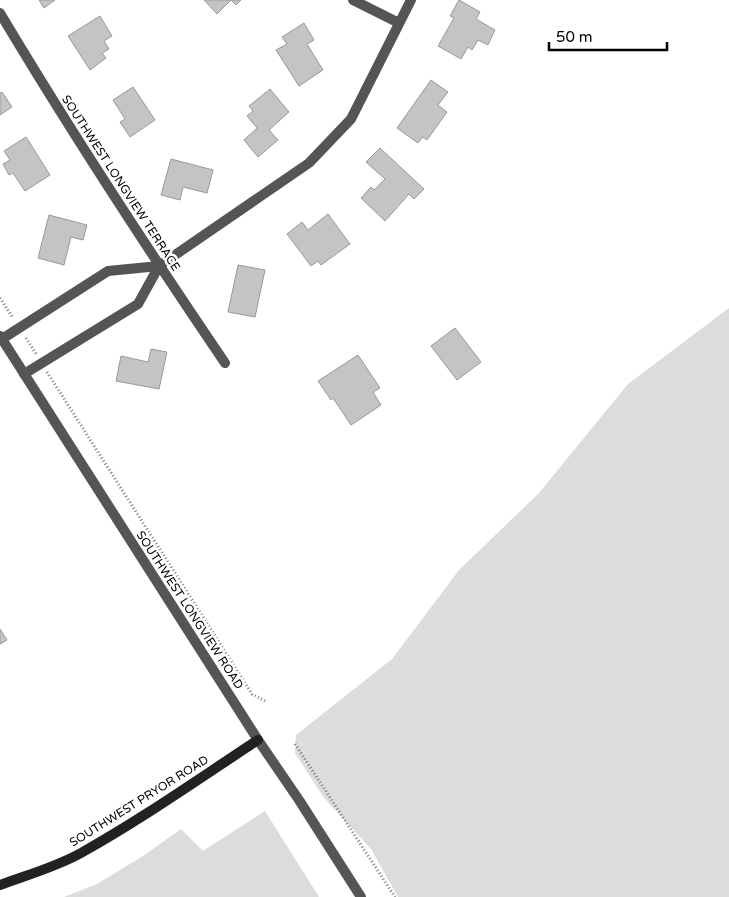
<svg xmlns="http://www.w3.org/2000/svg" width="729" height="897" viewBox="0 0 729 897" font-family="'Varela Round',sans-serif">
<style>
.green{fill:#dcdcdc}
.building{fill:#c4c4c4;stroke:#999}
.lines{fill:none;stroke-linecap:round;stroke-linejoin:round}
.path{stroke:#777;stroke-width:3;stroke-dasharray:1 2.5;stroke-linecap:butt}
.minor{stroke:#555;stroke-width:10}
.tertiary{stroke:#555;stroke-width:10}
.secondary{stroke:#222;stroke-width:10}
.labels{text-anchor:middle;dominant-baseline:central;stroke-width:5;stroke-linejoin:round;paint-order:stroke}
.street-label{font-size:12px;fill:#000;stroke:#fff}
</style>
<rect width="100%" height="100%" fill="#fff"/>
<path class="green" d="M729 308V897H398L371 849 324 798 295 753 296 735 392 659 459 570 539 493 628 384Z
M265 811 319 897H64L97 884 143 856 181 829 203 851Z"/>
<path class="building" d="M39 0H55L44 8Z
M204 0H241L236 5 231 0 217 14Z
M459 0 480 12 476 19 495 30 488 45 478 40 472 50 468 47 461 59 438 46 454 18 450 16Z
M100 16 112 36 104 41 109 49 102 53 106 58 90 70 68 36Z
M304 23 314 40 307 44 323 70 299 86 276 50 287 44 282 37Z
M431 80 448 92 438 105 447 112 427 140 423 137 418 143 397 128Z
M133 87 155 120 130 137 120 122 125 119 113 100Z
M270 89 289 112 269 130 278 140 258 157 244 140 257 128 247 116 253 111 249 106Z
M2 92 12 107 0 115V93Z
M26 137 50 175 25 191 13 173 9 175 3 164 10 160 4 151Z
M380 148 424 189 414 199 409 194 385 221 361 198 371 187 374 190 385 179 366 162Z
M171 159 213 170 207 193 183 187 180 200 161 195Z
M328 214 350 244 321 265 318 261 311 266 287 234 302 222 308 230Z
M49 215 87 225 83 240 71 237 64 265 38 258Z
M238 265 265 270 255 317 228 312Z
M455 328 481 362 457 380 431 346Z
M151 349 167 352 159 389 116 381 121 356 148 362Z
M358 355 380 388 373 392 381 405 351 425 333 398 331 400 318 381Z
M0 629 7 640 0 644Z"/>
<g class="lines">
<path class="path" d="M0 298 13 318
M26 338 36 354
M47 372 252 694 265 701
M295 744 395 897"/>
<path class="minor" d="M353 0 399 23
M0 13C71 132 147 248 225 363
M2 339 108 271 159 266
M24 374 138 304 159 266 309 163 351 119 411 0"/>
<path class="tertiary" d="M0 336 258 740 299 800 361 897"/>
<path class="secondary" d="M0 885C27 875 56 867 81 853 142 819 200 778 258 740"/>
</g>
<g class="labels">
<g class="street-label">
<text transform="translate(121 183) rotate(57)">SOUTHWEST LONGVIEW TERRACE</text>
<text transform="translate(190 610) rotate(57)">SOUTHWEST LONGVIEW ROAD</text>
<text transform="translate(139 801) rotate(-32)">SOUTHWEST PRYOR ROAD</text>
</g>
</g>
<path d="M549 42v8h118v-8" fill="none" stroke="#000000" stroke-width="2.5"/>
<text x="556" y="42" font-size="15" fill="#000000" stroke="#ffffff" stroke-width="4" paint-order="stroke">50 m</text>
</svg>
